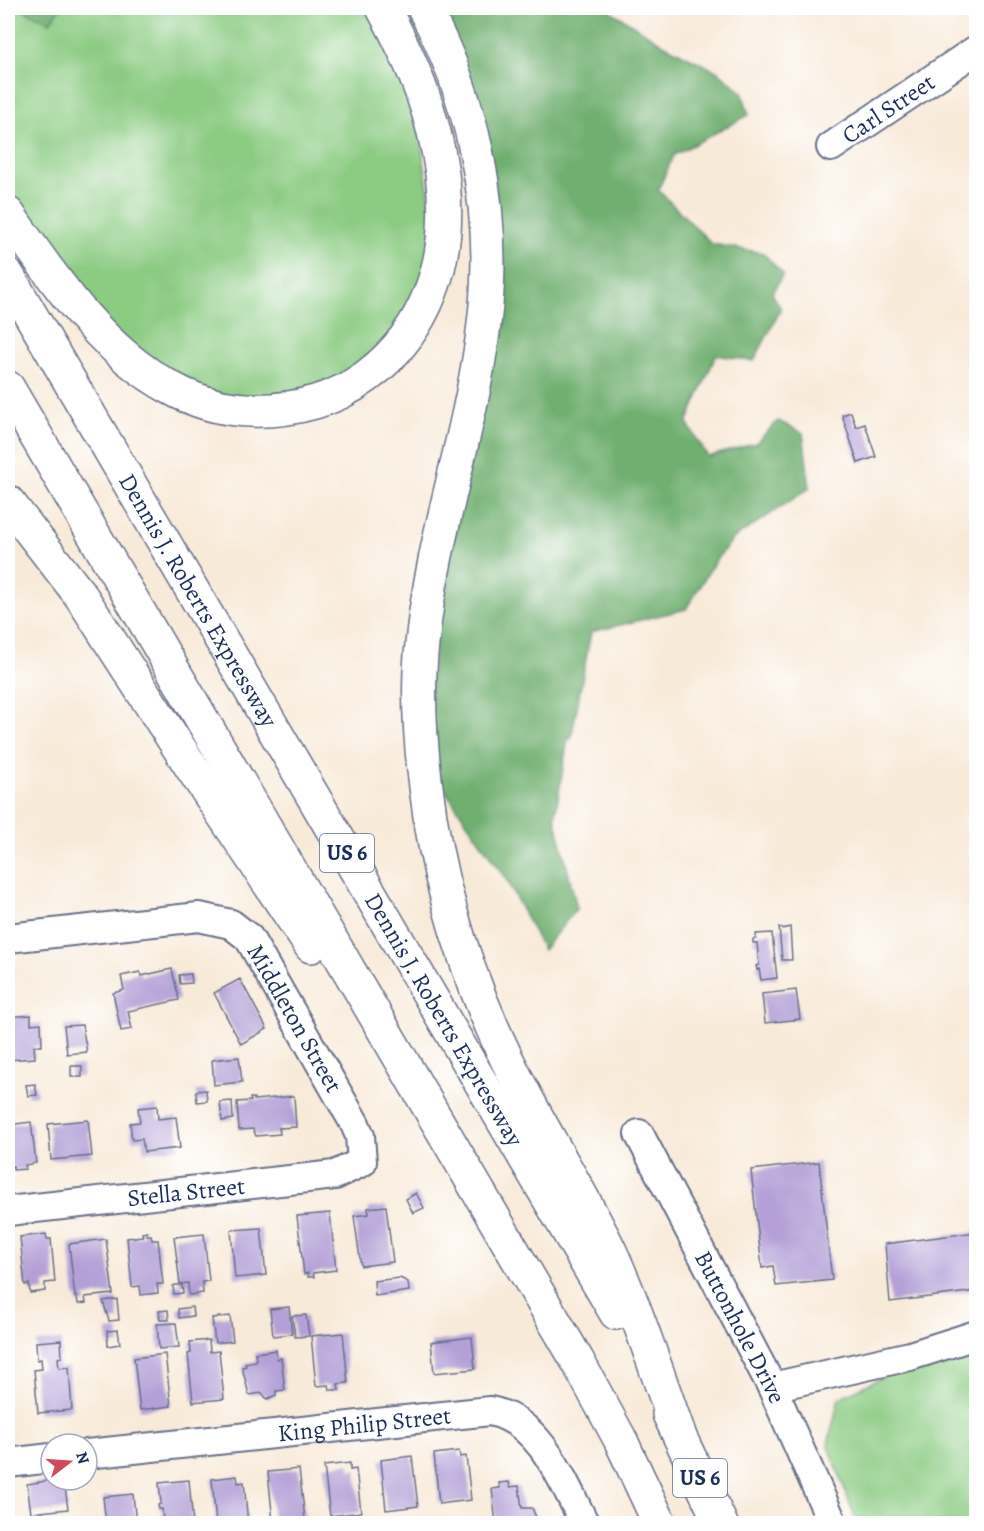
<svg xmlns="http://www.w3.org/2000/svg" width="984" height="1531" viewBox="0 0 984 1531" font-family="Alegreya,serif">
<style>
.green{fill:#8bcb82;stroke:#537d70;stroke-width:1.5}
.forest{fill:#70af70;stroke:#466f67;stroke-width:1.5}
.building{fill:#b4a0d7}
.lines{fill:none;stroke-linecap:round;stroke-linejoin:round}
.street-casing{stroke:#687089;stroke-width:32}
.highway-casing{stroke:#687089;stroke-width:36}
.street{stroke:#fff;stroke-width:28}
.highway{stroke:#fff;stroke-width:33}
.labels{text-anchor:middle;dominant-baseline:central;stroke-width:4.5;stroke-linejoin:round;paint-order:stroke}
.shield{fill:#fff;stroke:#5f6d8e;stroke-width:1.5}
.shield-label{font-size:22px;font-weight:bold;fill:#1b2f5e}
.street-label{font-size:24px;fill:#1b2f5e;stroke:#fff}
</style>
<rect width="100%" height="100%" fill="#fff"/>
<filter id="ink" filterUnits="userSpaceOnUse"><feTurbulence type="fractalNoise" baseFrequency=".0167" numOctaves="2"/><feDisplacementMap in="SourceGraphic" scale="12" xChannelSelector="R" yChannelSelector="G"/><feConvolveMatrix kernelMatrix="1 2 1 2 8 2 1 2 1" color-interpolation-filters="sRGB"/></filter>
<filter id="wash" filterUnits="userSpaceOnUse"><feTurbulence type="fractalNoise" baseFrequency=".008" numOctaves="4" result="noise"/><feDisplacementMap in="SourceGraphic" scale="24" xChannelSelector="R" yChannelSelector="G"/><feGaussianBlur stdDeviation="1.35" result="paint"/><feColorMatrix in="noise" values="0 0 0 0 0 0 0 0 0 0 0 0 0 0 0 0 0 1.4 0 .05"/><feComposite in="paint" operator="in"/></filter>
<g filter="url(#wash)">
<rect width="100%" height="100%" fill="#f8ead9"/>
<path class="green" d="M8 8H19L50 22 60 8H374L412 85 435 232 416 312 342 387 187 403 8 227Z
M976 1351V1523H857L828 1444 839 1398 887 1375Z"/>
<path class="forest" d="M19 8H60L50 22Z
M416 8H606L665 45 720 73 742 92 749 115 674 155 658 190 712 244 763 253 783 274 772 293 781 309 754 361 716 355 687 423 708 457 756 443 778 421 803 433 810 488 734 538 715 561 686 609 591 632 571 739 568 738 555 817 577 908 543 950 507 881 420 754 485 306 473 157Z"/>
<g id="blocks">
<path class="building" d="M851 412 856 427 865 424 876 457 858 463 842 415Z
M779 927 782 929 790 927 792 960H782Z
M772 933 777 978 761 980 759 969 757 970 756 966 759 965 757 943H753V939H756V934Z
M172 969 179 1000 128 1011 132 1029 121 1031 113 993 124 990 121 976 140 972 141 976Z
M191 974 192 983 180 984 179 975Z
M240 979 267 1029 241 1044 214 993Z
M796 990 800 1019 765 1023 762 994Z
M31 1015V1024L41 1023 42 1046H34L35 1058 8 1060V1017Z
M82 1025 87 1052 67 1054 64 1026Z
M239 1057 242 1082 214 1085 212 1060Z
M71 1066H82V1077H71Z
M35 1084 37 1095 28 1096 26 1085Z
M206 1090 207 1101 197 1102 196 1091Z
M294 1096 296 1127 279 1128 280 1134 256 1136 253 1129 239 1130 237 1102 251 1101 250 1098H254V1100Z
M232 1101 233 1119 222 1121 220 1102Z
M157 1106 158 1119 176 1117 180 1148 144 1152 142 1139 132 1140 130 1123 140 1122 138 1108Z
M88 1120 92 1156 51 1160 48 1124Z
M31 1122 36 1163 25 1165 26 1169 13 1170V1166L8 1167V1125Z
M819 1162 832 1280 776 1286 773 1266 762 1268 751 1170Z
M416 1193 424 1208 413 1213 406 1199Z
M386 1206 393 1262 361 1266 354 1216 369 1214 368 1208Z
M330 1213 336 1270 313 1273 314 1277H308V1273L304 1274 297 1216Z
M261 1228 266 1275 235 1278 231 1230Z
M147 1232V1235H151L152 1240H158L163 1284H157L158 1293 141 1295 140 1286 132 1287 127 1238 143 1236 142 1233Z
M976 1232V1291L890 1302 885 1244Z
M46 1234 47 1239H51L55 1282 45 1283V1291L30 1293 29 1284 25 1285 20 1237Z
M204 1234 209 1281 202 1282 203 1293 189 1295 188 1283 180 1284 174 1237Z
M106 1239 113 1294 85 1297 86 1303 78 1304 77 1297H75L69 1244Z
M400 1278 408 1282 409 1291 375 1296 374 1281Z
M176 1285H182L183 1293 174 1294 173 1286Z
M117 1299 119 1320 109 1321 103 1301Z
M192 1307 193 1316 179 1318 178 1309Z
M289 1307 292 1334 273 1336 270 1309Z
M168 1310 169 1320H160L159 1311Z
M306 1315 309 1336 295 1337 292 1316Z
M230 1316 233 1341 215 1343 212 1318Z
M176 1323 179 1347 159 1349 157 1324Z
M118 1330 120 1344 108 1346 107 1331Z
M343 1333 348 1383 338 1384 339 1390H330L329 1385 316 1386 311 1336Z
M472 1337 475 1369 434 1373 431 1342Z
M61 1340 62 1357 58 1358 59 1368 69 1367 72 1410 38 1413 34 1370 42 1369 41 1359 37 1360 36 1342Z
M209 1340 210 1352 219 1351 224 1399 193 1402 188 1354 191 1353 190 1342Z
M276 1350 277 1359 281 1358 285 1390 276 1391V1395L267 1399 262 1393 249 1395 242 1367 246 1366 245 1363 256 1361 255 1353Z
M165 1354 171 1406 140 1410 134 1358Z
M459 1451 460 1457 466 1456 471 1500 439 1504 434 1454Z
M412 1456 418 1506 386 1510 381 1460Z
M350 1463V1470L356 1469 361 1512 330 1516 324 1466Z
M299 1469 305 1519 293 1520 294 1524H288V1521L273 1522 268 1472Z
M237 1476 238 1483 244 1482 248 1524H216L212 1479Z
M52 1480H64L68 1509 31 1513 27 1484Z
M189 1480 193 1524H163L162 1509H159L158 1505 161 1504 159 1483Z
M509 1482 510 1487 519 1486 522 1508H532L538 1522 496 1524 492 1489 500 1488 499 1483Z
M133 1494 136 1524H106L103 1497Z"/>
</g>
</g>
<g filter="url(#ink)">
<use href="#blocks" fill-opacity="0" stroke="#687089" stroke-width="1.5"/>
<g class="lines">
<defs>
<g id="street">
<path id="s1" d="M831 147 976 50"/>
<path id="s2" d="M8 938 199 917 231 924 249 938 355 1124 360 1136 362 1162 335 1175 8 1211"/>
<path id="s3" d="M639 1134 772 1387 833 1524"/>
<path d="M772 1387 910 1356 976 1335"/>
<path id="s4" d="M87 1454 490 1411C541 1421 563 1482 585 1524"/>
<path d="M8 1463 51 1458"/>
</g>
<g id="highway">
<path d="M424 8C472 96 495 205 486 305 476 420 433 530 422 644 417 691 420 740 426 787 439 897 475 1002 527 1099 554 1150 585 1199 610 1251 637 1310 657 1373 679 1434"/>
<path d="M8 214C52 277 101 351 171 388 215 413 267 416 315 402 351 392 384 367 406 337 478 238 437 105 383 8"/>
<path id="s5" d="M8 276 616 1313"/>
<path d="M8 388 577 1360 620 1439 660 1524"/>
<path d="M8 502 81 596 192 768 311 946"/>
<path d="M669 1414 721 1524"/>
</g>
</defs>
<use href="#street" class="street-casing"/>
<use href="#highway" class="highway-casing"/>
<use href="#street" class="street"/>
<use href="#highway" class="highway"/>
</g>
</g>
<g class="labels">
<g class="shield">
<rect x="320" y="834" width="54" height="38" rx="4.5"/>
<rect x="673" y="1459" width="54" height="38" rx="4.5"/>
</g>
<g class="shield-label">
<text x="347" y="853">US 6</text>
<text x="700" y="1478">US 6</text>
</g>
<g class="street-label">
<text stroke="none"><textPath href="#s1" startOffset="69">Carl Street</textPath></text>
<text stroke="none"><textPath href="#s5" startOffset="376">Dennis J. Roberts Expressway</textPath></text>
<text stroke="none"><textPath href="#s2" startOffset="340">Middleton Street</textPath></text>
<text stroke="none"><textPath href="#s5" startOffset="862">Dennis J. Roberts Expressway</textPath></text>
<text transform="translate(186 1192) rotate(-6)">Stella Street</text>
<text stroke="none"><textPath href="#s3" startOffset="218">Buttonhole Drive</textPath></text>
<text stroke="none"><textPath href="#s4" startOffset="279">King Philip Street</textPath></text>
</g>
</g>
<rect width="984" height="1531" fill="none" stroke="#fff" stroke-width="30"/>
<g transform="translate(69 1462) rotate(73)"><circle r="28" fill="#ffffff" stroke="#a4acbf" stroke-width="1.5"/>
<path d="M0-4.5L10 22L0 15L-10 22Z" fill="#d1495b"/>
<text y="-9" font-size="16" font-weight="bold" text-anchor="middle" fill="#1b2f5e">N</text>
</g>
</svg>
